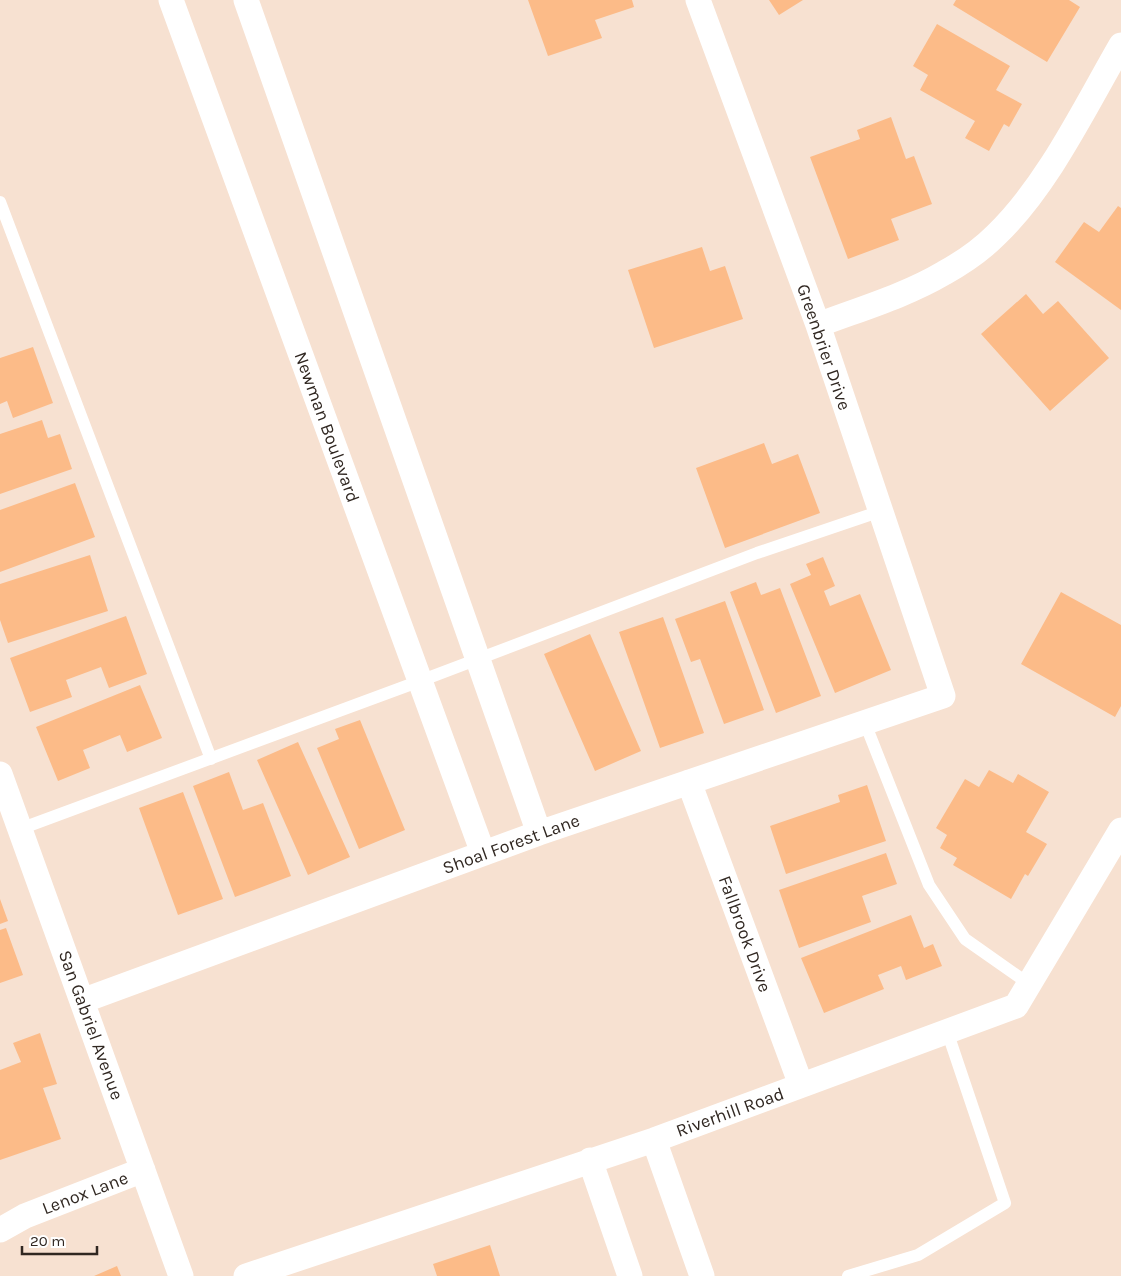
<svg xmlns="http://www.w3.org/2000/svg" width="1121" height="1276" viewBox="0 0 1121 1276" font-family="Karla,sans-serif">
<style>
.building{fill:#fcbb88}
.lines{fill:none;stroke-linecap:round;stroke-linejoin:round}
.service{stroke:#fff;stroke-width:12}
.minor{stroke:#fff;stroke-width:25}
.labels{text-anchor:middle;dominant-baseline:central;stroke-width:4.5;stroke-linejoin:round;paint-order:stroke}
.street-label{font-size:18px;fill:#302721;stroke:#fff}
</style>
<rect width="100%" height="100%" fill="#f7e1d1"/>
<path class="building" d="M528 0H632L634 7 595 20 602 38 548 56Z
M769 0H803L779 15Z
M956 0H1069L1080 7 1047 62 953 5Z
M937 24 1010 66 996 90 1022 104 1009 127 1004 124 989 151 965 138 975 121 920 90 928 75 913 66Z
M891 117 906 159 914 156 932 204 891 219 899 240 848 259 810 157 860 139 857 130Z
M1118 206 1121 208V310L1055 262 1084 222 1099 232Z
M702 247 710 271 725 266 743 319 654 348 628 270Z
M1026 294 1043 314 1058 301 1109 358 1050 411 981 334Z
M33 347 53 403 13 418 7 401 0 404V358Z
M42 420 48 438 60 434 72 469 0 494V434Z
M764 443 772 464 798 454 820 513 725 548 696 468Z
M75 483 95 537 0 572V510Z
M90 555 108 611 8 643 0 620V584Z
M823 557 835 586 824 591 830 606 860 594 891 670 835 693 790 584 811 575 806 564Z
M756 582 761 595 780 588 821 696 776 713 730 592Z
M1061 592 1121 625V706L1115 717 1021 664Z
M725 601 764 710 724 724 700 659 691 662 675 619Z
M126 616 147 674 109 688 101 667 66 680 72 697 30 712 10 658Z
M663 617 704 733 660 748 619 632Z
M590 634 641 751 595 771 544 654Z
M140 685 162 738 127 752 120 735 83 750 90 768 58 781 36 727Z
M360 720 405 830 359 849 317 748 339 739 335 729Z
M298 742 350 857 308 875 257 760Z
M989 770 1013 783 1018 774 1049 792 1026 832 1047 844 1028 876 1025 874 1011 899 953 865 957 858 940 848 947 835 936 828 965 779 979 787Z
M229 772 243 810 263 803 291 876 235 897 193 786Z
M867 785 886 841 786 874 770 826 840 802 838 795Z
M183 792 223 899 178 915 139 808Z
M886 853 897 884 862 896 871 922 799 948 779 890Z
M0 899 8 921 0 924Z
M911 915 924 948 933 944 942 966 906 980 901 966 878 975 884 989 824 1013 801 958Z
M6 928 23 975 0 983V930Z
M40 1033 57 1084 43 1088 61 1139 0 1160V1070L21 1062 13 1043Z
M490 1245 500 1276H437L433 1264Z
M117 1266 121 1276H94Z"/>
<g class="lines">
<path class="service" d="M0 202 211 759
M865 723 929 885 965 939 1029 984
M20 829 420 681 757 553 881 511
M848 1276 918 1255 1005 1203 947 1031"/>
<path class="minor" d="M171 0 483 853
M246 0 539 833
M818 325C860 309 905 296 944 273 962 263 981 250 996 235 1048 185 1085 107 1121 45
M0 774 181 1276
M689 782 801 1085
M82 1001 539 833 943 696 818 325 698 0
M654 1140 702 1276
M590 1160 630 1276
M0 1230 25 1216 143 1170
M246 1276 654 1140 1016 1006 1121 830"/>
</g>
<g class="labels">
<g class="street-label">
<text transform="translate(824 347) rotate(71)">Greenbrier Drive</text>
<text transform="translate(327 427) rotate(70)">Newman Boulevard</text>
<text transform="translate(511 844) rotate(-20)">Shoal Forest Lane</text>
<text transform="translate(745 934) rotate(70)">Fallbrook Drive</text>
<text transform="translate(91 1025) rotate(70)">San Gabriel Avenue</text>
<text transform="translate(730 1112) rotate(-20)">Riverhill Road</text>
<text transform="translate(85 1193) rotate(-21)">Lenox Lane</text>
</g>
</g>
<path d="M22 1246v8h75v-8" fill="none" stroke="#302721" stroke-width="2.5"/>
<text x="30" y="1246" font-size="15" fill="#302721" stroke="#ffffff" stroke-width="4" paint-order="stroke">20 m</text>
</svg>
